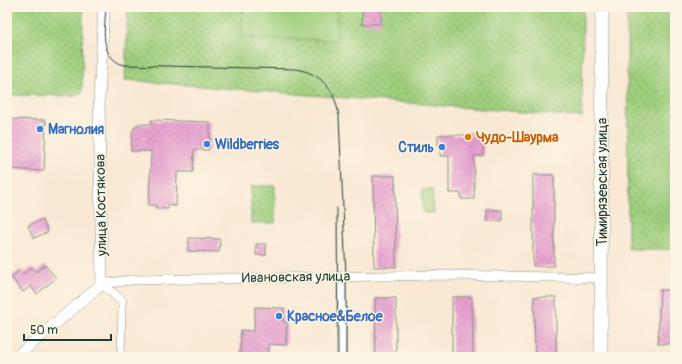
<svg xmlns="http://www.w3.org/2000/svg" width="682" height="364" viewBox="0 0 682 364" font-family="Pangolin,sans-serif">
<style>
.park{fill:url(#park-dots);stroke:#5f8658}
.pitch{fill:#9fcf7d;stroke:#5f8658}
.building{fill:url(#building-hatch)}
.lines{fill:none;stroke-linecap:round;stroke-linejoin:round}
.pedestrian-casing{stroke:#8c9384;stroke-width:8}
.minor-casing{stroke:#8c9384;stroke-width:10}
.tertiary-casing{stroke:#8c9384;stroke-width:12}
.secondary-casing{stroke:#8c9384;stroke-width:14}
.pedestrian{stroke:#fff;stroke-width:7}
.minor{stroke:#fff;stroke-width:9}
.tertiary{stroke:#fff;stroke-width:11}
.secondary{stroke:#fff;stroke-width:13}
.tram{stroke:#1f3d34;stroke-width:1}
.shop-dot{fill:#3f7fe0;stroke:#fcf5e5;stroke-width:1.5}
.food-dot{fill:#e8710a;stroke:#fcf5e5;stroke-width:1.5}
.labels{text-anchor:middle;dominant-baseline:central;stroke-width:3;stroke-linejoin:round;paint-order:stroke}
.shop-label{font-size:14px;font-weight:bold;fill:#366cbe;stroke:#fcf5e5;text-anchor:start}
.food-label{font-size:14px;font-weight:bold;fill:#c56008;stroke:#fcf5e5;text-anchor:start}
.street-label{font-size:14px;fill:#1f3d34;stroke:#fcf5e5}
</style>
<defs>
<pattern id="park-dots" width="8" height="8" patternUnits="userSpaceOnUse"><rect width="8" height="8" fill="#9fcf7d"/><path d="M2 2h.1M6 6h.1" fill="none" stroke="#81a967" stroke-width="1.8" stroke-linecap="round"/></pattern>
<pattern id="building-hatch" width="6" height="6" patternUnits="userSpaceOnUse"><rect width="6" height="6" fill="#e9a2d1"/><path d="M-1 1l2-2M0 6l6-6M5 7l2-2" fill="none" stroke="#bc85aa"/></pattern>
</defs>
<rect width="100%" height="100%" fill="#fcf5e5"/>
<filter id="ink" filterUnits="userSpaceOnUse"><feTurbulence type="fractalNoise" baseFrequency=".025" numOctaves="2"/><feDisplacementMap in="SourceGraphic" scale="8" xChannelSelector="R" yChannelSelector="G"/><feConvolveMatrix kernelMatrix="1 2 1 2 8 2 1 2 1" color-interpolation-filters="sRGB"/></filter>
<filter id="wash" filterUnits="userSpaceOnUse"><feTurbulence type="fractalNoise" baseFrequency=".012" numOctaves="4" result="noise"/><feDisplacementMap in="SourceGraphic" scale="16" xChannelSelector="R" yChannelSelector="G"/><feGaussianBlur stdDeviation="0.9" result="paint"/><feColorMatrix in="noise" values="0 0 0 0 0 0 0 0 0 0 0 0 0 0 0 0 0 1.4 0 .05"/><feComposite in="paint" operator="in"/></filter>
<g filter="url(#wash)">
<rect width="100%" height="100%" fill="#f9e9d4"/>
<path class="park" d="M7 7H83L82 92 75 96 7 95Z
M128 7H583L582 117 125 80Z
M627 7H675V249H628Z
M251 186H275V223H251Z
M432 189 434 213H423L422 190Z"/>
<path class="pitch" d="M243 7H337V40L242 38Z"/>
<g id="blocks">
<path class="building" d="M363 7H381V24H362Z
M7 119 46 120 44 171 7 169Z
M151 120 210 122 209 150H194L193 172H177L176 206 168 205V209L156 208V205H149L151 151H131L132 132 135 127 139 124H151Z
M438 135H484L483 156H474V199H461V193H449V156H440V145H438Z
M533 175H554V266H533Z
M373 176H395L396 267H374Z
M487 210H502V221H487Z
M42 219 48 232 34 238 28 226Z
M189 238 220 239 219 252 188 251Z
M256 244H266V255H256Z
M45 265 56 278 37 294 31 286 23 292 11 277 20 270 23 274 32 267 36 272Z
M660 290H675V344H658Z
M452 297H472L473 357H452Z
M534 297H556V357H535Z
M375 298H396V357H376Z
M255 307 284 308 283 322H287L286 345 269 344 268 357H240L241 330 254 331Z"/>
</g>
</g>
<g filter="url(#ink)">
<use href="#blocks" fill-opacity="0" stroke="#8c9384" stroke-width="1"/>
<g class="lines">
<defs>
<path id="pedestrian" d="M121 357 122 301"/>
<path id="minor" d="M102 284 131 280 447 275 602 278
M102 284 122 301
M341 357 342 276"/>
<path id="tertiary" d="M16 357 102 284 99 99 104 7"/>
<path id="secondary" d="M601 357 602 7"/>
</defs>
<use href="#pedestrian" class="pedestrian-casing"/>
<use href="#minor" class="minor-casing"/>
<use href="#tertiary" class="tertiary-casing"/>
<use href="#secondary" class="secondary-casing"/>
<use href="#pedestrian" class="pedestrian"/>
<use href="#minor" class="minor"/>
<use href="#tertiary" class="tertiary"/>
<use href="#secondary" class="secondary"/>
<path class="tram" d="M106 7C105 29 98 55 123 65L295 69C322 73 335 90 339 116L346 276V357
M337 208 338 357"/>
</g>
</g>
<g class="shop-dot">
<circle cx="40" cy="129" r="4"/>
<circle cx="207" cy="144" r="4"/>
<circle cx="442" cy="147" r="4"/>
<circle cx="279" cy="316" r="4"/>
</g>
<circle class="food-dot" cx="468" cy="137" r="4"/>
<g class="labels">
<g class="shop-label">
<text x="48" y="129">Магнолия</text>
<text x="215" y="144">Wildberries</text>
<text x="434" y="147" text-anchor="end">Стиль</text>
<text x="287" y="316">Красное&amp;Белое</text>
</g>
<g class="food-label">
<text x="476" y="137">Чудо-Шаурма</text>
</g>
<g class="street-label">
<text transform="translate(602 182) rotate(-90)">Тимирязевская улица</text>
<text transform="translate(101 205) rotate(-91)">улица Костякова</text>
<text transform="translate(296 277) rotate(-1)">Ивановская улица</text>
</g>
</g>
<rect width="682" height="364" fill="none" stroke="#fcf5e5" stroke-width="24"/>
<path d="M24 334v6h87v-6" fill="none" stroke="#1f3d34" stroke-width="2"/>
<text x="30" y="334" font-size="12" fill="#1f3d34" stroke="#fcf5e5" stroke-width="3" paint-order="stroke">50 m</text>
</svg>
